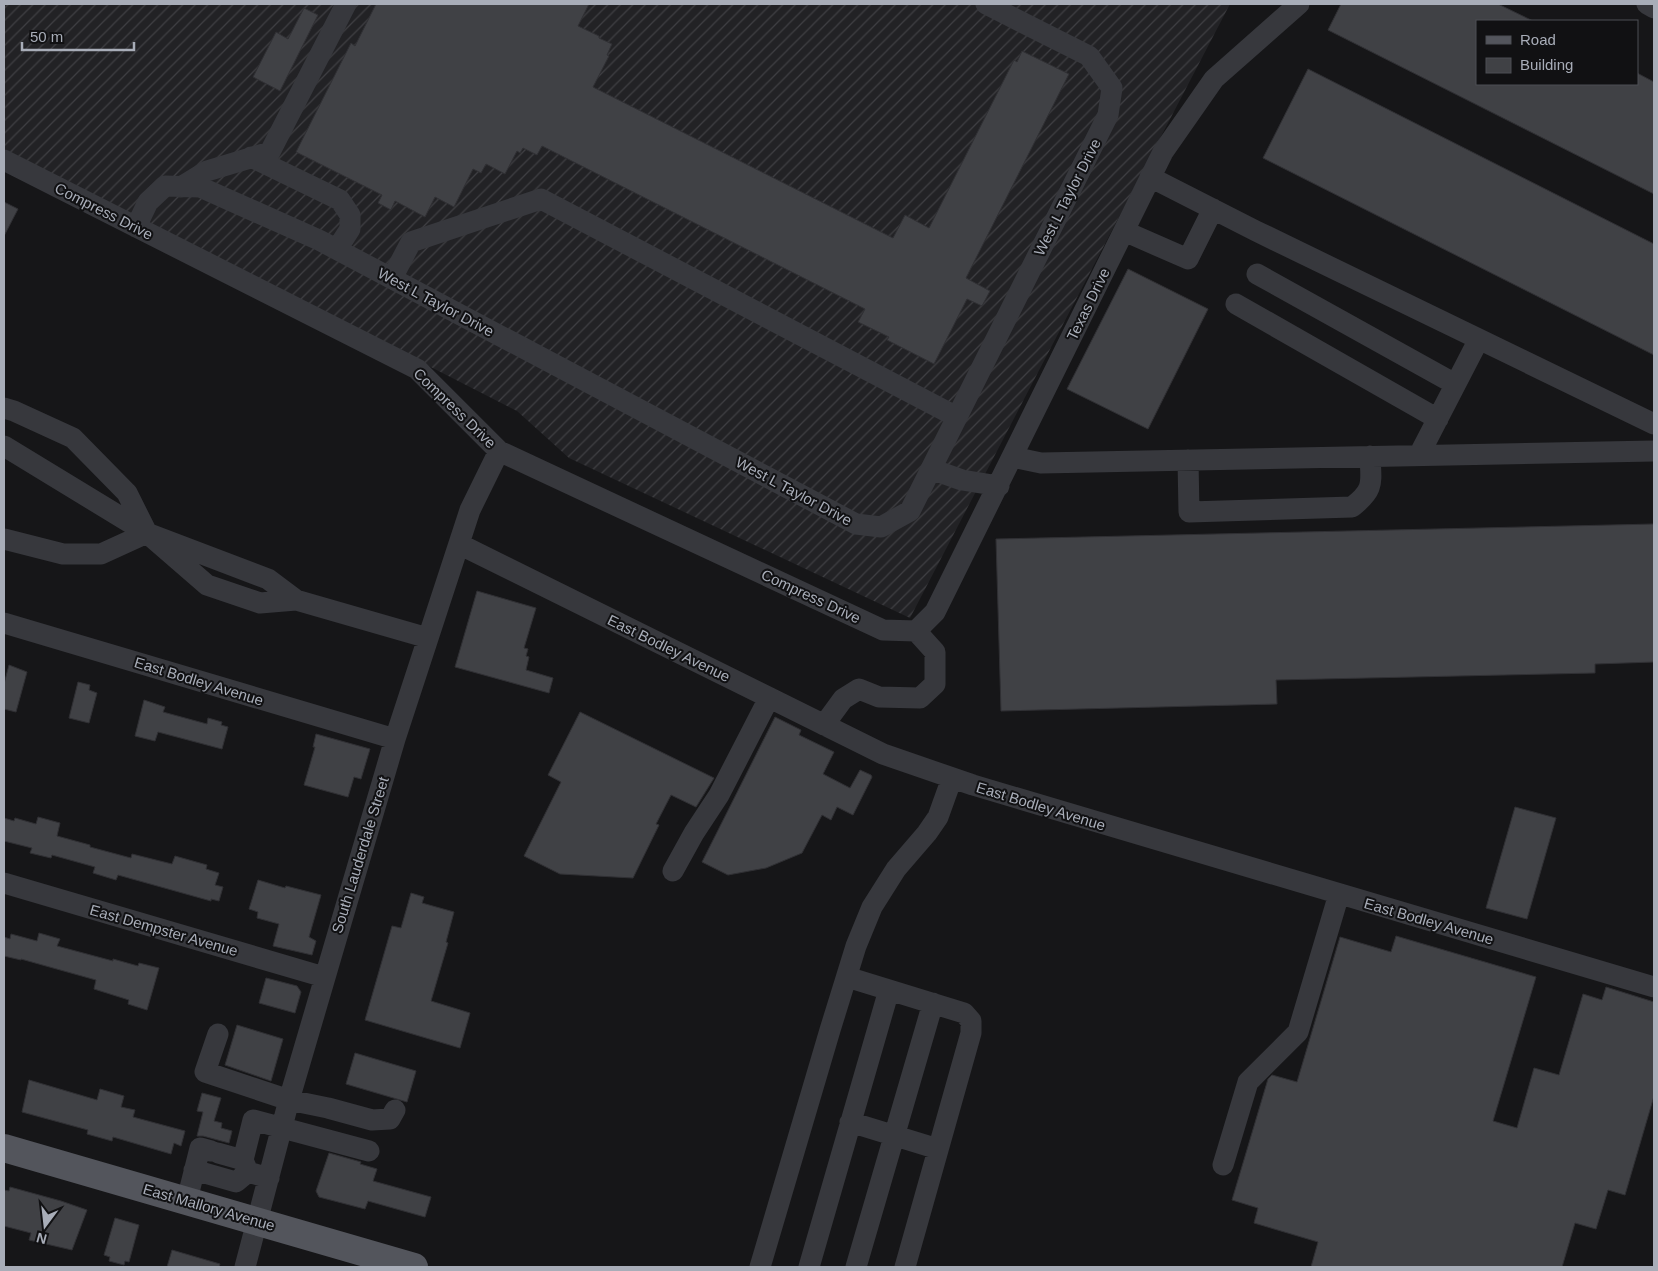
<svg xmlns="http://www.w3.org/2000/svg" width="1658" height="1271" viewBox="0 0 1658 1271" font-family="Helvetica,sans-serif">
<style>
.industrial{fill:url(#industrial-furrows)}
.building{fill:#404145;stroke:#303034}
.lines{fill:none;stroke-linecap:round;stroke-linejoin:round}
.minor{stroke:#37383d;stroke-width:21}
.major{stroke:#53555c;stroke-width:28}
.labels{text-anchor:middle;dominant-baseline:central;stroke-width:4;stroke-linejoin:round;paint-order:stroke}
.street-label{font-size:15px;fill:#a8adb8;stroke:#111113}
</style>
<defs>
<pattern id="industrial-furrows" width="10" height="10" patternUnits="userSpaceOnUse" patternTransform="scale(1.25)"><rect width="10" height="10" fill="#222225"/><path d="M-1 1l2-2M0 10L10 0M9 11l2-2" fill="none" stroke="#3f3f43"/></pattern>
</defs>
<rect width="100%" height="100%" fill="#161618"/>
<path class="industrial" d="M4 4H1230L910 618 569 458 517 411 4 149Z"/>
<path class="building" d="M376 4H589L578 26 599 36V38L612 44 607 55 609 56 593 87 893 238 905 215 929 228 1014 60 1017 62 1022 51 1069 74 966 278 990 291 982 306 967 299 934 364 887 340 889 337 858 322 865 309 542 146 537 155 523 148 520 153 517 151 505 174 486 164 481 173 473 169 454 207 435 197 425 217 395 201 391 210 378 203 382 195 296 152 351 43 355 46Z
M1341 4H1498L1533 21H1477V84H1637V73L1654 82V194L1328 30Z
M304 8 318 15 280 91 253 77 276 32 288 39Z
M1308 69 1654 244V355L1263 158Z
M4 202 18 209 4 236Z
M1128 269 1208 309 1148 429 1067 389Z
M1654 524V662L1595 664V673L1276 680 1277 704 1001 711 996 539Z
M477 591 536 608 524 648 528 649 526 656 529 657 526 670 553 678 549 693 455 667Z
M9 665 27 672 16 712 4 709V684Z
M78 682 90 685 89 690 97 693 89 723 69 718Z
M144 700 165 707 163 712 207 724 208 718 222 722 221 725 228 727 222 749 158 732 155 741 135 736Z
M580 712 714 778 696 807 671 795 656 824 659 825 633 878 560 874 524 856 561 782 548 775Z
M775 717 801 730 799 735 834 752 823 774 850 788 860 770 871 775 872 777 853 815 837 807 831 820 822 815 802 853 766 868 728 875 702 862Z
M316 734 370 749 361 779 354 777 348 797 304 785 315 747H313Z
M1515 807 1556 818 1527 919 1486 908Z
M38 817 60 823 57 836 90 845V847L131 858 132 854 172 864 175 856 207 865 206 869 219 873 215 885 223 887 219 901 211 899V901L118 875 116 880 93 873 95 867 52 855 51 858 30 853 32 848 4 841V818L14 821 15 818 36 824Z
M258 880 285 888 286 886 321 895 309 937 316 941 312 955 273 946 279 924 257 918 258 912 249 909Z
M411 893 424 897 422 903 454 912 446 942 448 943 431 1001 470 1013 460 1048 365 1020 392 926 401 928Z
M39 933 60 939 57 946 113 961V959L138 966 139 963 159 968 147 1010 128 1004 129 1000 94 989 96 980 21 959V960L4 956V937L10 939 11 934 37 941Z
M1396 936 1536 977 1493 1121 1517 1128 1534 1068 1559 1075 1583 994 1602 1000 1606 987 1654 1002V1096L1625 1195 1608 1190 1596 1229 1575 1223 1562 1267H1311L1318 1242 1254 1223 1258 1208 1232 1200 1268 1079 1272 1075 1297 1082 1340 937 1391 952Z
M266 978 297 986 301 992 295 1013 259 1003Z
M237 1025 283 1039 271 1081 225 1065Z
M355 1053 416 1071 407 1102 346 1084Z
M29 1080 97 1100 100 1089 124 1096 121 1107 135 1110 133 1117 185 1131 181 1146 174 1143 171 1154 113 1137 112 1141 87 1134 88 1130 22 1112Z
M202 1093 221 1098 214 1121 222 1123 221 1128 232 1131 229 1143 203 1136H197L203 1112 197 1111Z
M329 1153 361 1162 360 1164 377 1169 373 1181 431 1197 425 1217 368 1201 365 1209 319 1197 316 1191Z
M10 1187 61 1201 87 1210 72 1250 29 1240 31 1233 4 1226V1190L9 1191Z
M115 1218 139 1225 129 1262 125 1261 124 1265 109 1261 110 1257 104 1255Z
M172 1250 220 1264 219 1267H167Z"/>
<g class="lines">
<path class="minor" d="M1647 4 1654 8
M251 157 340 200 350 215V229L337 249
M4 160 417 369 499 451 883 630 916 631
M1150 177 1256 231 1654 424
M181 187 207 171 270 152 346 4
M136 227 148 202 165 186 200 187 319 240 856 524 881 527 910 511 1108 115 1112 88 1089 56 986 4
M1124 231 1188 259 1213 209
M1257 274 1455 384
M392 278 411 242 541 199 957 417
M1236 304 1438 419
M4 408 14 411 73 438 127 493 147 533 207 585 260 603 296 600 428 638
M4 446 147 533 268 579 296 600
M1419 455 1479 339
M1013 457 1041 463 1654 451
M1188 460 1189 512 1352 507C1375 489 1371 483 1370 456
M931 469 962 480 999 486
M4 539 63 554H101L147 533
M459 544 883 754 973 785 1654 987
M4 623 395 739
M916 631 935 612 1163 152 1214 79 1299 4
M824 725 843 699 859 689 879 697 920 698 935 684V652L916 631
M673 871 694 833 719 795 769 698
M4 883 324 977
M847 977 964 1013 971 1021V1033L905 1267
M218 1034 205 1072 289 1100 328 1108 372 1120 390 1119 395 1110
M850 1122 938 1149
M218 1153 243 1160 248 1172 269 1178
M243 1160 253 1120 369 1151
M1223 1165 1248 1082 1298 1032 1339 894
M194 1170 236 1182 248 1172
M187 1200 200 1148 211 1151
M245 1267 289 1100 395 739 470 510 499 451
M760 1267 830 1030 856 946 872 907 896 869 927 833 938 817 952 778
M809 1267 889 990
M856 1267 933 1003"/>
<path class="major" d="M4 1148 414 1267"/>
</g>
<g class="labels">
<g class="street-label">
<text transform="translate(1067 197) rotate(-63)">West L Taylor Drive</text>
<text transform="translate(104 211) rotate(27)">Compress Drive</text>
<text transform="translate(436 302) rotate(28)">West L Taylor Drive</text>
<text transform="translate(1088 304) rotate(-64)">Texas Drive</text>
<text transform="translate(455 408) rotate(44)">Compress Drive</text>
<text transform="translate(794 491) rotate(28)">West L Taylor Drive</text>
<text transform="translate(811 596) rotate(25)">Compress Drive</text>
<text transform="translate(669 648) rotate(26)">East Bodley Avenue</text>
<text transform="translate(199 681) rotate(17)">East Bodley Avenue</text>
<text transform="translate(1041 806) rotate(17)">East Bodley Avenue</text>
<text transform="translate(360 855) rotate(-73)">South Lauderdale Street</text>
<text transform="translate(1429 921) rotate(16)">East Bodley Avenue</text>
<text transform="translate(164 930) rotate(16)">East Dempster Avenue</text>
<text transform="translate(209 1207) rotate(16)">East Mallory Avenue</text>
</g>
</g>
<rect width="1658" height="1271" fill="none" stroke="#a8adb8" stroke-width="10"/>
<rect x="1476" y="20" width="162" height="65" fill="#111113" stroke="#4d4f55"/>
<rect x="1486" y="36" width="25" height="8" fill="#53555c" stroke="#4d4f55"/>
<text x="1520" y="45" font-size="15" fill="#a8adb8">Road</text>
<rect x="1486" y="58" width="25" height="15" fill="#404145" stroke="#4d4f55"/>
<text x="1520" y="70" font-size="15" fill="#a8adb8">Building</text>
<g transform="translate(45 1226) rotate(195)" stroke="#111113" stroke-width="4" paint-order="stroke">
<path d="M0-4L9 19L0 12L-9 19Z" fill="#a8adb8"/>
<text y="-8" font-size="14" font-weight="bold" text-anchor="middle" fill="#a8adb8">N</text>
</g>
<path d="M22 42v8h112v-8" fill="none" stroke="#a8adb8" stroke-width="2.5"/>
<text x="30" y="42" font-size="15" fill="#a8adb8" stroke="#111113" stroke-width="4" paint-order="stroke">50 m</text>
</svg>
